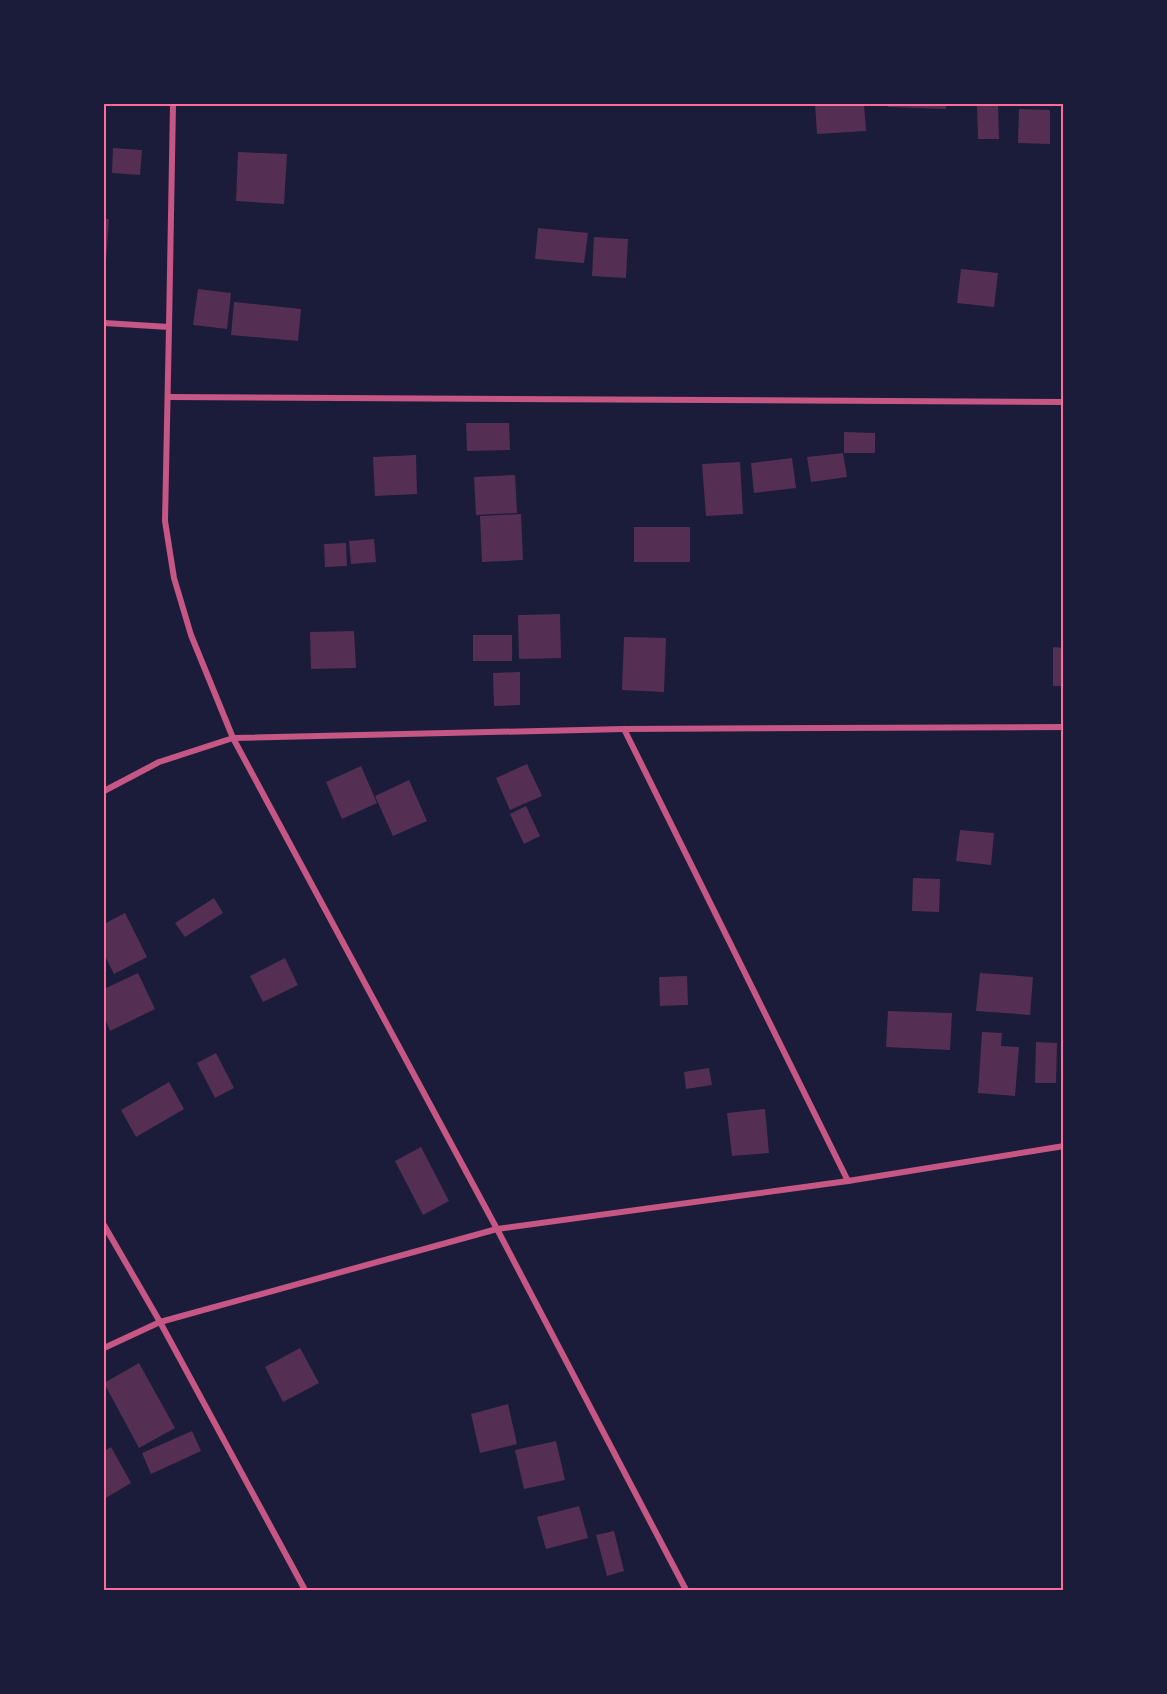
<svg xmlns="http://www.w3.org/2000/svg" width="1167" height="1694" viewBox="0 0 1167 1694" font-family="'Public Sans',sans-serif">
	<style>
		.building { fill: #542f53 }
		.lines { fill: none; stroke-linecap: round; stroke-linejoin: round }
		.minor { stroke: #c65784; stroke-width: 6 }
		.neatline { fill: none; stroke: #ff6b9d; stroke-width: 2 }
	</style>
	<rect width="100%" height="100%" fill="#1b1b3a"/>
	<g class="building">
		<path d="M815,104H864L866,131L817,134Z"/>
		<path d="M888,104H946V109L888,107Z"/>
		<path d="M977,104H998L999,139H978Z"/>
		<path d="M1019,109L1050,110V144L1018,143Z"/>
		<path d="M113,148L142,150L140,175L112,173Z"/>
		<path d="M238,152L287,154L284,204L236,201Z"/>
		<path d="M104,219H109L105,276H104Z"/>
		<path d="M538,228L588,233L584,263L535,259Z"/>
		<path d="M594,237L628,239L626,278L592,276Z"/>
		<path d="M961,269L998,273L994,307L957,303Z"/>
		<path d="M198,289L231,293L227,329L193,325Z"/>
		<path d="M234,302L301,309L298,341L231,335Z"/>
		<path d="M466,423H509L510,450L467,451Z"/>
		<path d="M844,432L875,433V453H844Z"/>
		<path d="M843,453L847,477L811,482L807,457Z"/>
		<path d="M416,455L417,494L375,496L373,457Z"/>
		<path d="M792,458L796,488L754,493L751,463Z"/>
		<path d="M740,462L743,514L706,516L702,464Z"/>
		<path d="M515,475L517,513L476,515L474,477Z"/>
		<path d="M521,514L523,560L482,562L480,516Z"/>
		<rect x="634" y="527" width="56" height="35"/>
		<path d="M374,539L376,562L351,564L349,541Z"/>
		<path d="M346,543L347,566L325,567L324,544Z"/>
		<path d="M560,614L561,658L519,659L518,615Z"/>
		<path d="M354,631L356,668L311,669L310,632Z"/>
		<rect x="473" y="635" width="39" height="26"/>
		<path d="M624,637L666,638L664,692L622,690Z"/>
		<path d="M1053,647L1064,648V686H1053Z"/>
		<path d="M520,672V705L494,706L493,673Z"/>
		<path d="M527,764L542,796L510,810L496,778Z"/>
		<path d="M361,766L377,803L342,819L326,782Z"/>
		<path d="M409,780L427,821L393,836L375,796Z"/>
		<path d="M526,806L540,836L524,844L510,814Z"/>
		<path d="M960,830L994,833L991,865L956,861Z"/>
		<path d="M913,878L940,879L939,912L912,911Z"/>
		<path d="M214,898L223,913L185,937L175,923Z"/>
		<path d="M125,913L147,957L114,974L104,954V924Z"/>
		<path d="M285,958L298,985L263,1002L250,976Z"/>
		<path d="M138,973L155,1009L110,1031L104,1016V989Z"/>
		<path d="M980,973L1033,977L1030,1015L976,1011Z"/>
		<path d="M687,976L688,1005L660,1006L659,977Z"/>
		<path d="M888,1011L952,1013L950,1050L886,1047Z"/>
		<path d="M982,1032L1002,1033L1001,1046L1019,1047L1015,1096L978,1093Z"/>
		<path d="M1036,1042L1057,1043L1056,1083H1035Z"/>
		<path d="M216,1053L234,1088L215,1098L197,1063Z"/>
		<path d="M709,1068L712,1085L686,1089L684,1072Z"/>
		<path d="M169,1082L184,1109L136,1137L121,1110Z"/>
		<path d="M765,1109L769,1153L732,1156L727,1113Z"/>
		<path d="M421,1147L449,1201L423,1215L395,1161Z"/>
		<path d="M300,1348L319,1383L283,1402L265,1367Z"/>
		<path d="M139,1363L175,1428L139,1448L104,1383Z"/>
		<path d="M508,1404L517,1444L480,1453L471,1414Z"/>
		<path d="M192,1431L201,1451L151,1474L142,1453Z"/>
		<path d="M556,1441L565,1480L524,1489L515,1450Z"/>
		<path d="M111,1447L131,1483L104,1499V1451Z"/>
		<path d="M579,1506L588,1538L546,1549L537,1517Z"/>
		<path d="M614,1531L624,1571L607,1576L596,1535Z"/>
	</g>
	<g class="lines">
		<g class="minor">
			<path d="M104,323L169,327L165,521L174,578L191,635L233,738L497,1229L686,1590"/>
			<path d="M169,327L173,104"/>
			<path d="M169,397L1064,402"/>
			<path d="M624,729L848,1181"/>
			<path d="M104,791L159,762L233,738L624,729L1064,727"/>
			<path d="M104,1225L160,1322L305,1590"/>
			<path d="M104,1348L160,1322L497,1229L848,1181L1064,1146"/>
		</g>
	</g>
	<rect width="1167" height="1694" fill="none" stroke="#1b1b3a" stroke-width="210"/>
	<rect x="105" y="105" width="957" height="1484" class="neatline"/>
</svg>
